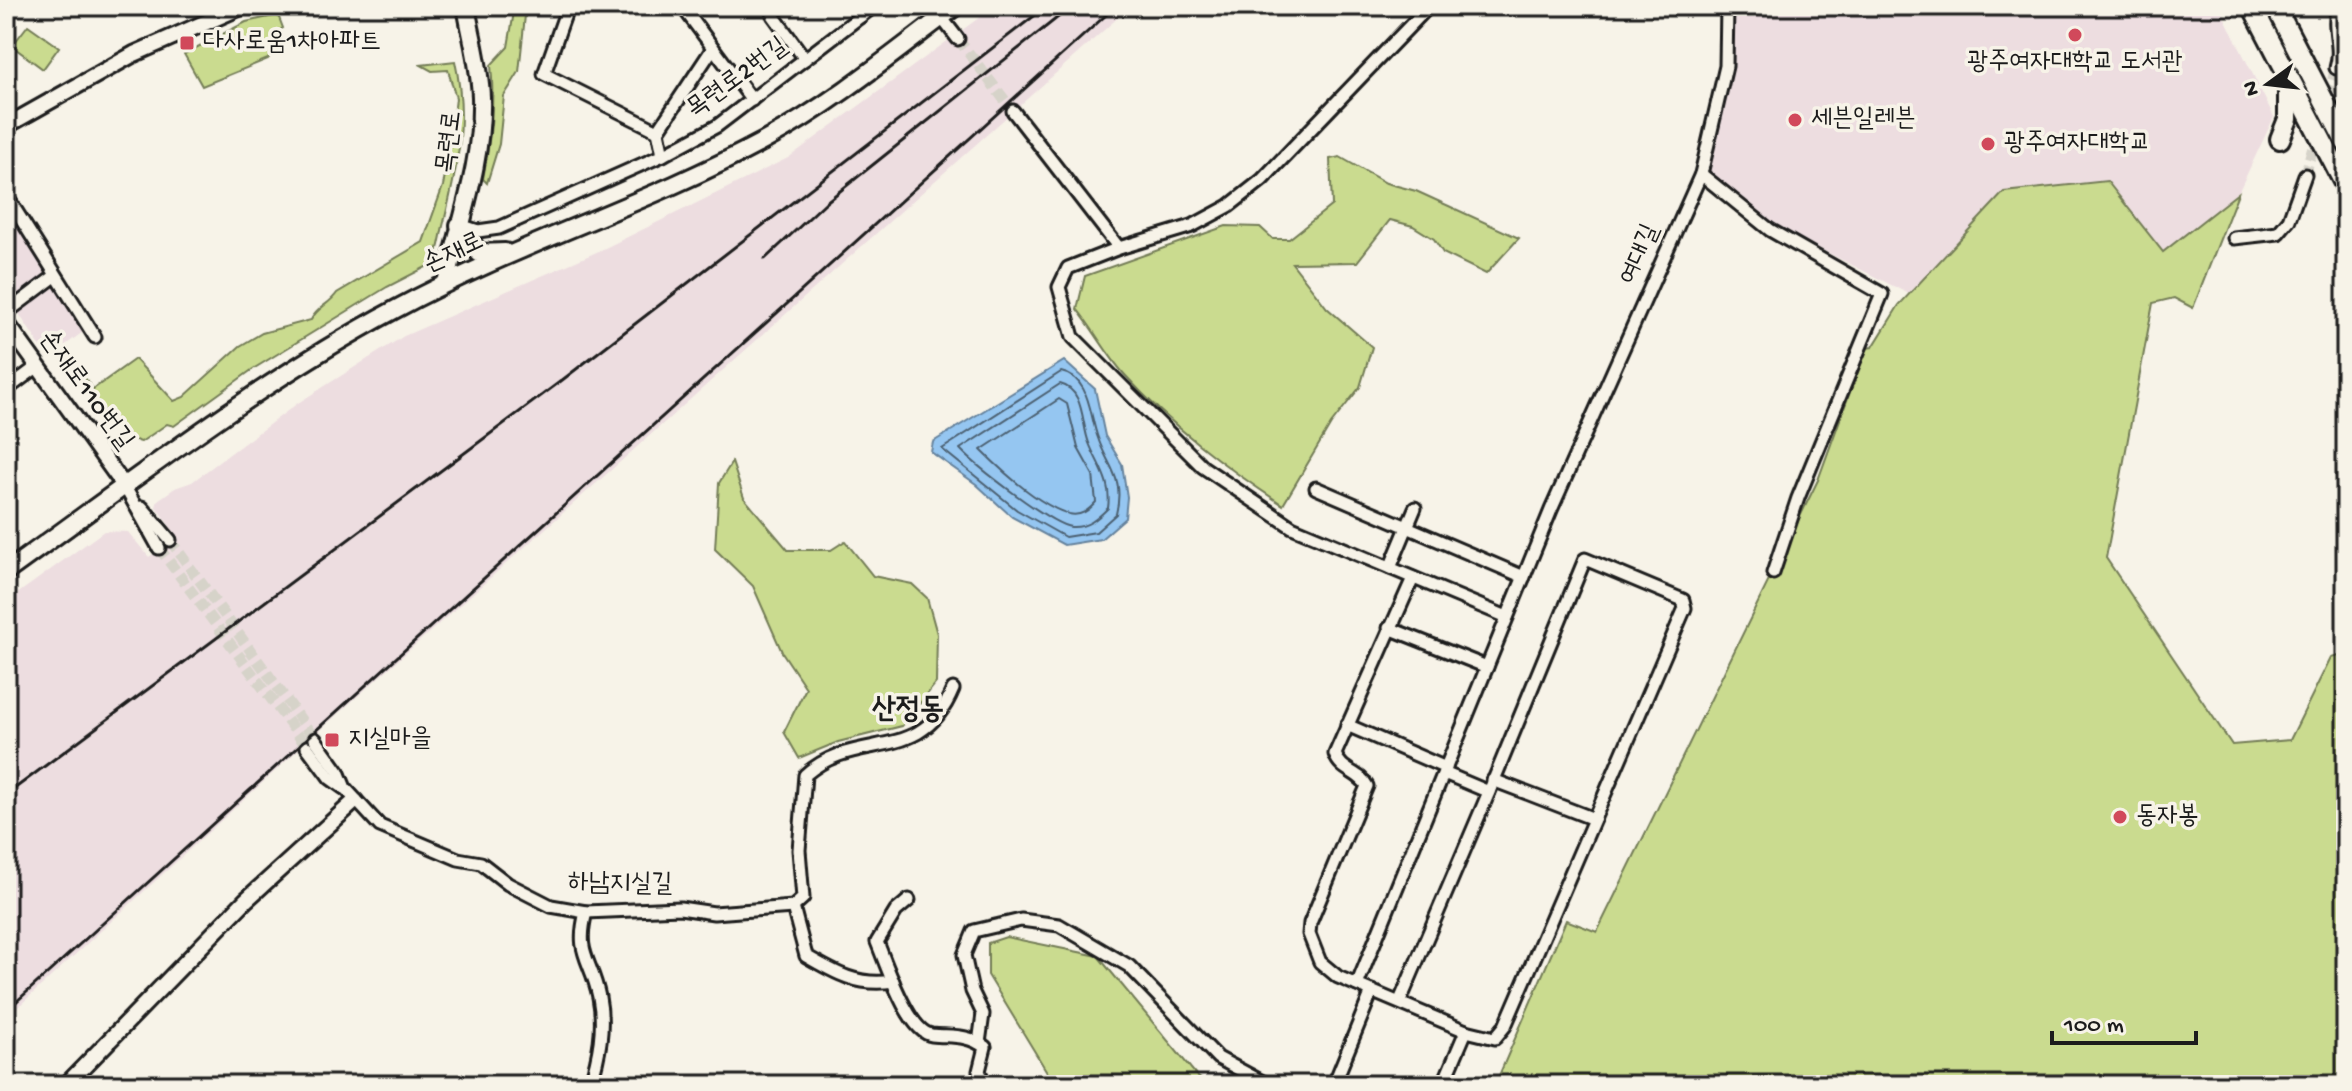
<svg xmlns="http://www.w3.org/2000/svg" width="2352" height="1091" viewBox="0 0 2352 1091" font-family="'Gochi Hand','Poor Story',sans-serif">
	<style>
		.built { fill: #eddde0 }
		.green { fill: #cadb8f; stroke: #737c56; stroke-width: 2 }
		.water { fill: #95c6f1; stroke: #65829c; stroke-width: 2 }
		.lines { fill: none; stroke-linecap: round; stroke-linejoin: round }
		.shore { stroke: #4c6071; stroke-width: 2 }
		.stream { stroke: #65829c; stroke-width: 3 }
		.minor-tunnel { stroke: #d6d3c9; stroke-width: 11; stroke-dasharray: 11 5.5; stroke-linecap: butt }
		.minor-casing { stroke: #1c1c1c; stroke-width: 17 }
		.tertiary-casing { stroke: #1c1c1c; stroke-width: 20 }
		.secondary-casing { stroke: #1c1c1c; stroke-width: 22 }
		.trunk-casing { stroke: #1c1c1c; stroke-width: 24 }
		.minor { stroke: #f7f3e8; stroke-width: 11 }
		.tertiary { stroke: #f7f3e8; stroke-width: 14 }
		.secondary { stroke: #f7f3e8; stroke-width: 16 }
		.trunk { stroke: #f7f3e8; stroke-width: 18 }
		.rail { stroke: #1c1c1c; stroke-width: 3 }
		.poi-dot { fill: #d1495b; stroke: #f7f3e8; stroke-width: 3 }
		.labels { text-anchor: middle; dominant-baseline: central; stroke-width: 7; stroke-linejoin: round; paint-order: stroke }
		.poi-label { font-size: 26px; fill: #1c1c1c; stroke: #f7f3e8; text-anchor: start }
		.street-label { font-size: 26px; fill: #1c1c1c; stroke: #f7f3e8 }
		.quarter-label { font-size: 30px; font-weight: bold; fill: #1c1c1c; stroke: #f7f3e8 }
	</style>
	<rect width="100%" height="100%" fill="#f7f3e8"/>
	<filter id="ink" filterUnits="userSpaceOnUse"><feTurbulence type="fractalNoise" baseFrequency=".0125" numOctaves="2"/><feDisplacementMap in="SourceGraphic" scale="16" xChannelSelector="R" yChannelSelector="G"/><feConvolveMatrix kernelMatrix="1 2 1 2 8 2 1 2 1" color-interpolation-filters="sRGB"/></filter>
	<g filter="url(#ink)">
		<g class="built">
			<path d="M995,6H1131L322,728L6,1018V602L104,531L128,532L149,557L177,536L156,507L158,500L175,488L192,482L298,403L404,336L599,251L788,158Z"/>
			<path d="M1732,6H2219L2274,117L2238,193L2163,252L2107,181L2004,192L1909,294L1769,223L1710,171L1732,68Z"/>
			<path d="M6,206L87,329L48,358L6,294Z"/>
		</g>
		<g class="green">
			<path d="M515,6H526L519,72L504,96L499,144L487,183L483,179C490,140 495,106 491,65L508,47Z"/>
			<path d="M278,15L283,28L274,33L278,45L268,59L202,86L184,54L246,22Z"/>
			<path d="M28,25L59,47L43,69L12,46Z"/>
			<path d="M455,61C468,120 458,164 444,222C440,236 440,251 432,264L387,287L253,369L174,426L167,424L141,442C116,437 83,381 67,360L68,355L93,389L135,359L174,401L184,397L240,346L262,333L311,320C317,307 329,305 337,293L423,242L443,186L451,141L456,98L448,70L432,71L421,65Z"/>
			<path d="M1340,157L1386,183L1416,191L1519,238L1486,274L1443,253L1434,239L1413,226L1390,220L1357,262L1292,263L1327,308L1372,347L1360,387L1331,424L1283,505C1225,467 1172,427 1125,375C1107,355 1094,330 1077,309L1085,276L1226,226L1260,227L1273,239H1289L1332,205L1330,159Z"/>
			<path d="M2107,181L2163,252L2238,193L2193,308L2174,298L2153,303L2106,558L2232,745L2290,740L2331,657L2346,653V1085H1495L1566,920L1597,932L1818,480L1866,348L1873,347L1899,305L2004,192Z"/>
			<path d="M732,462L744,498L788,550H831L845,541L873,576L912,584L927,598L937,634L936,683L902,726L838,742L799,758L784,732L806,688L782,652L753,586L715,549L719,483Z"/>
			<path d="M1006,937L1098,956L1197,1076L1208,1085H1055L988,975V943Z"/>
		</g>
		<path class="water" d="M1064,361L1095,389L1105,436L1122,464L1127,497L1125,518L1101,539L1064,545L1012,517L976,484L931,452L933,442Z"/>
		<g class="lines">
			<g class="shore">
				<path d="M1061,372C1091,378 1089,415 1098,438C1108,468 1125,477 1116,514L1096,532L1065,537L1017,510L942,449Z"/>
				<path d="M1060,384C1085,390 1081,423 1089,443C1098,466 1112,481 1108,508C1097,519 1087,528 1071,527C1051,525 975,465 960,449Z"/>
				<path d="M1059,399L1067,404L1078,448L1093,475L1096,502C1089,510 1081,517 1069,514C1038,505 1003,472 981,450Z"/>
			</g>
			<path class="stream" d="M9,1085L14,1060"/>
			<g class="minor-tunnel">
				<path d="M958,39L1013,111"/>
				<path d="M2305,175L2336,68"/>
				<path d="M170,540L315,739"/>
				<path d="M159,548L307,747"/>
			</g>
			<defs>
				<g id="minor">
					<path d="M568,6L544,74L658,131"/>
					<path d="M682,6L752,100"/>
					<path d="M853,6L861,16"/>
					<path d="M1429,6L1262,180L1229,206L1192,226L1119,248L1068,268L1059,287L1073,337L1203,467L1292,527L1507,617"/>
					<path d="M773,15L805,59"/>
					<path d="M941,17L958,39"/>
					<path d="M2336,68C2343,47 2331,28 2338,6"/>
					<path d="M1013,111L1119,248"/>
					<path d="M658,131L713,48"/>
					<path d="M658,131L663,155"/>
					<path d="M1701,174L1770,230L1882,294L1798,498L1773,573"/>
					<path d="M6,195L95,337"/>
					<path d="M460,225L478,231L499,228L663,155L717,126L874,6"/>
					<path d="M2234,238L2278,233L2289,220L2305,175"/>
					<path d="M6,313L55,276"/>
					<path d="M6,390L38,366"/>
					<path d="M125,487L159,548"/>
					<path d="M1316,488L1524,577"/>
					<path d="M142,507L170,540"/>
					<path d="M1390,568L1415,508"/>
					<path d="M1413,578L1335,754C1341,772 1359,771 1367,786L1310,923L1309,934L1320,962L1338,977L1466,1031L1495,1038L1505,1026L1685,608L1683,600L1585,559L1489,792L1444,773"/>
					<path d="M1389,628L1487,667"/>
					<path d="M1347,725L1446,768"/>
					<path d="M315,739L338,771L345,788L380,826L458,859L481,863L508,884L551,906L586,912L680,908L714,913L793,907L803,898L799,850L805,775C857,728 921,767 953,689"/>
					<path d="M307,747L330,778L344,788"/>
					<path d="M1493,780L1594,819"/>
					<path d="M909,900L896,911L877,942C886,963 908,1032 932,1035C952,1037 967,1034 985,1047L979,1071L985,1085"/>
					<path d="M793,907L806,956C835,973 859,987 893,981"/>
					<path d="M586,912C575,955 591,958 599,997C605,1027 599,1056 590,1085"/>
					<path d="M1357,985L1551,510L1701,174L1726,66L1727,6"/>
					<path d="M1400,1001L1489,792"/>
					<path d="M979,1043L983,1014L972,991L964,955L974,931L1021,920L1059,925L1129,966L1218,1058L1268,1085"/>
					<path d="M1337,1077L1372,991"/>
					<path d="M1443,1085L1466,1031"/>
				</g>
				<g id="tertiary">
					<path d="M6,126L134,54L243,6"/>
					<path d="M6,322L125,487"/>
					<path d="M66,1085L246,900L355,801"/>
				</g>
				<g id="secondary">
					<path d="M459,225L479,253L505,252"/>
					<path d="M446,283C460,222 483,160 481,97C480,67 471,36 466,6"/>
					<path d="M6,572C133,481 257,383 396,309C514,245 645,205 764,141C832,104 894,53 956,6"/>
				</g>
				<g id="trunk">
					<path d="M2252,6L2346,187"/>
					<path d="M2275,6L2346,143"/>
					<path d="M2280,139L2288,119V84"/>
				</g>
			</defs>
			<use href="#minor" class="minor-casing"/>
			<use href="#tertiary" class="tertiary-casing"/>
			<use href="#secondary" class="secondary-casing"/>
			<use href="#trunk" class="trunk-casing"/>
			<use href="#minor" class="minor"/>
			<use href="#tertiary" class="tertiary"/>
			<use href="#secondary" class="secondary"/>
			<use href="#trunk" class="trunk"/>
			<g class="rail">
				<path d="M765,259L825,203L1072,6"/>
				<path d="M6,795L561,381L1047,6"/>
				<path d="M6,1011L1116,6"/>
			</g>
		</g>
	</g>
	<g class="poi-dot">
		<circle cx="2075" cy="35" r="8"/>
		<rect x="179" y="35" width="16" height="16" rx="4"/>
		<circle cx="1795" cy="120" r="8"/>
		<circle cx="1988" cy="144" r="8"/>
		<rect x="324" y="732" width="16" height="16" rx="4"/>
		<circle cx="2120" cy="817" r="8"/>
	</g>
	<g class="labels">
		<g class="poi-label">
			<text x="203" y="43">다사로움1차아파트</text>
			<text x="2075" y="63" text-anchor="middle">광주여자대학교 도서관</text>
			<text x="1811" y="120">세븐일레븐</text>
			<text x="2004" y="144">광주여자대학교</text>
			<text x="348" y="740">지실마을</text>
			<text x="2136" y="817">동자봉</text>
		</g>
		<g class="street-label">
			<text transform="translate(738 79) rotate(-36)">목련로2번길</text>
			<text transform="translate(451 142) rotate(-83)">목련로</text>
			<text transform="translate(454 254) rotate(-25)">손재로</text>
			<text transform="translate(1641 255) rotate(-66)">여대길</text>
			<text transform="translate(85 391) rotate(54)">손재로110번길</text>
			<text transform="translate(620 885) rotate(1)">하남지실길</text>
		</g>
		<g class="quarter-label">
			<text x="908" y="711">산정동</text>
		</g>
	</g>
	<rect width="2352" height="1091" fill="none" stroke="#f7f3e8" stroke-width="32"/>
	<rect x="16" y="16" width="2320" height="1059" fill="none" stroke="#1c1c1c" stroke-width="3" filter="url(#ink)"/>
	<g transform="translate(2268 84) rotate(255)" stroke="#f7f3e8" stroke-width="6" paint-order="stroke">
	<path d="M0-6L14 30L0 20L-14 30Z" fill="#1c1c1c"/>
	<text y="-12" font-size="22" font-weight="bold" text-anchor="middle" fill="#1c1c1c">N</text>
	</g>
	<path d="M2052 1031v12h144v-12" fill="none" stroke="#1c1c1c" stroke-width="4"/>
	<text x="2064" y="1031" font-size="24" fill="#1c1c1c" stroke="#f7f3e8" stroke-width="6" paint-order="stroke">100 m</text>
</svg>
